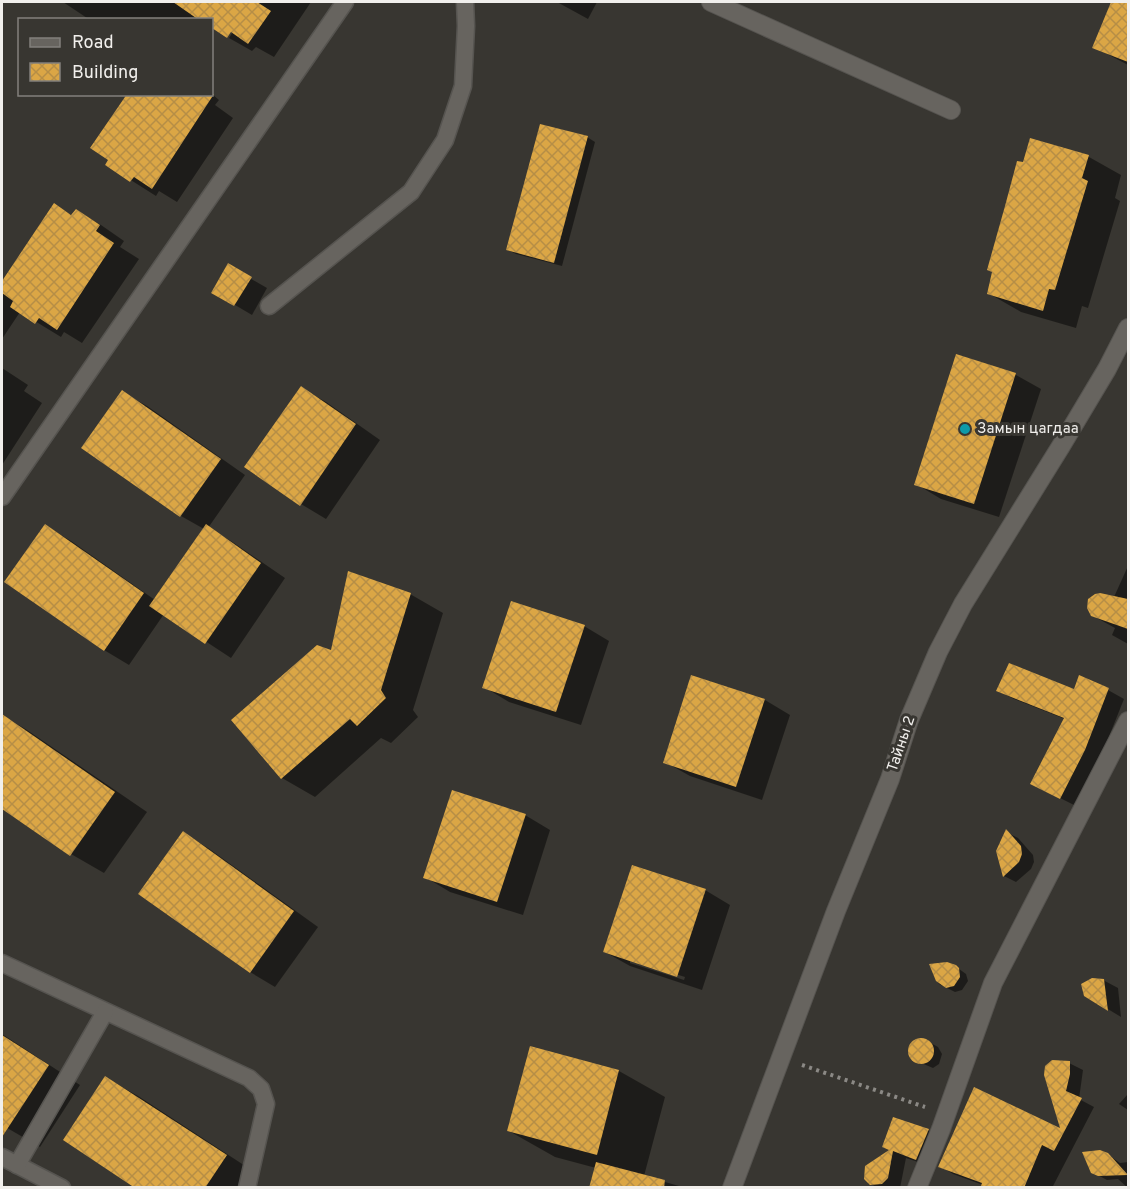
<svg xmlns="http://www.w3.org/2000/svg" width="1130" height="1189" viewBox="0 0 1130 1189" font-family="Overpass,sans-serif">
	<style>
		.shadow { fill: #0007; fill-rule: evenodd }
		.building { fill: url(#building-cross-hatch) }
		.lines { fill: none; stroke-linecap: round; stroke-linejoin: round }
		.service-casing { stroke: #565450; stroke-width: 19 }
		.minor-casing { stroke: #565450; stroke-width: 20 }
		.path { stroke: #8b8985; stroke-width: 4; stroke-dasharray: 3 4.5; stroke-linecap: butt }
		.service { stroke: #67645f; stroke-width: 16 }
		.minor { stroke: #67645f; stroke-width: 18 }
		.culture-dot { fill: #0f9aa8; stroke: #383631; stroke-width: 2 }
		.labels { text-anchor: middle; dominant-baseline: central; stroke-width: 6; stroke-linejoin: round; paint-order: stroke }
		.poi-label { font-size: 15px; fill: #f1efec; stroke: #383631; text-anchor: start }
		.street-label { font-size: 15px; fill: #f1efec; stroke: #383631 }
	</style>
	<defs>
		<pattern id="building-cross-hatch" width="8" height="8" patternUnits="userSpaceOnUse" patternTransform="scale(1.5)"><rect width="8" height="8" fill="#dba645"/><path d="M0 0l8 8M0 8l8-8" fill="none" stroke="#b68e46"/></pattern>
	</defs>
	<rect width="100%" height="100%" fill="#383631"/>
	<g class="shadow">
		<path d="M63,2H182L188,5L191,2H311L274,57L256,47L252,51L229,38L236,27L226,36L212,26V20H90Z"/>
		<path d="M557,2H597L588,19Z"/>
		<path d="M1112,2H1128V65L1094,47Z"/>
		<path d="M212,94L219,100L215,105L233,118L177,202L159,191L156,196L107,165Z"/>
		<path d="M587,137L595,142L562,266L516,254L508,250Z"/>
		<path d="M1089,157L1121,175L1115,198L1120,201L1088,308L1082,306L1076,328L1021,312L988,293L1024,164Z"/>
		<path d="M54,205L73,216L76,211L101,225L124,241L120,247L139,259L82,343L64,332L61,337L20,312L2,339V284Z"/>
		<path d="M229,266L267,288L252,315L213,292Z"/>
		<path d="M957,356L1016,375L1041,389L999,517L941,499L916,484Z"/>
		<path d="M2,368L28,385L24,391L42,403L2,465Z"/>
		<path d="M301,388L326,402L380,440L326,519L301,504Z"/>
		<path d="M122,392L147,406L245,475L208,528L231,541L285,578L231,658L164,614L129,665L104,650L46,526L71,541L155,600L204,529L181,516L83,448Z"/>
		<path d="M1128,566V644L1112,635L1115,628L1095,617L1114,597Z"/>
		<path d="M410,594L443,613L413,710L418,717L391,743L381,738L315,797L282,778L233,720L332,652Z"/>
		<path d="M584,626L609,641L581,725L509,702L484,687Z"/>
		<path d="M692,677L765,700L790,715L762,800L690,776L665,762Z"/>
		<path d="M1108,690L1124,699L1100,759L1076,806L1048,792L1065,719L1014,699L998,691Z"/>
		<path d="M2,715L27,730L147,812L104,873L71,854L2,807Z"/>
		<path d="M525,815L550,830L523,915L450,892L425,877Z"/>
		<path d="M1006,832L1018,838L1033,855L1034,862L1031,869L1016,882L1004,876Z"/>
		<path d="M183,833L208,848L318,927L275,987L250,972Z"/>
		<path d="M705,890L730,905L702,990L630,966L605,952ZM630,960L685,977L684,980L630,963Z"/>
		<path d="M932,966H955L966,974L968,981L962,990L955,992L939,984Z"/>
		<path d="M1103,980L1118,988L1121,1017L1088,997Z"/>
		<path d="M2,1034L80,1085L40,1147L2,1125Z"/>
		<path d="M917,1040L929,1042L938,1047L942,1054L939,1064L933,1068L914,1060L910,1053L911,1045Z"/>
		<path d="M531,1047L619,1071L665,1097L644,1176L686,1188H591L596,1168L555,1157L509,1131Z"/>
		<path d="M1069,1063L1083,1070L1079,1099L1094,1107L1052,1188H982L983,1185L953,1174L940,1166L1062,1131L1046,1070Z"/>
		<path d="M106,1078L138,1096L259,1175L250,1188H138Z"/>
		<path d="M1128,1094V1110L1119,1104Z"/>
		<path d="M928,1130L942,1138L930,1166L906,1158L900,1188H878L871,1184L865,1170L869,1164Z"/>
		<path d="M1107,1154L1120,1163L1128,1162V1188L1118,1179L1107,1180L1092,1172Z"/>
	</g>
	<g class="building">
		<path d="M173,2H257L271,11L248,44L231,32L227,38L212,28V20H199Z"/>
		<path d="M1111,2H1128V62L1092,48Z"/>
		<path d="M127,94H214L152,189L134,177L130,182L105,165L108,160L90,148Z"/>
		<path d="M540,124L588,136L554,263L506,250Z"/>
		<path d="M1030,138L1089,155L1082,178L1088,181L1055,290L1049,289L1043,311L987,294L992,272L987,270L1005,206L1017,161L1023,162Z"/>
		<path d="M54,203L71,215L76,209L100,225L96,231L114,243L57,330L39,318L35,324L10,307L13,301L2,293V281Z"/>
		<path d="M228,263L252,277L234,306L211,293Z"/>
		<path d="M956,354L1016,373L974,504L914,485Z"/>
		<path d="M301,386L356,424L300,506L244,467Z"/>
		<path d="M122,390L221,459L180,517L81,448Z"/>
		<path d="M45,524L144,593L104,651L4,582Z"/>
		<path d="M206,524L261,563L205,644L149,606Z"/>
		<path d="M348,571L411,593L381,690L386,698L357,726L350,719L281,779L231,720L317,645L331,650Z"/>
		<path d="M1100,593L1128,599V629L1091,616L1087,608L1088,599L1095,594Z"/>
		<path d="M511,601L585,625L556,712L482,688Z"/>
		<path d="M1009,663L1074,689L1079,675L1109,688L1085,750L1060,799L1030,784L1064,718L996,691Z"/>
		<path d="M691,675L765,699L736,787L663,763Z"/>
		<path d="M2,714L115,792L70,856L2,809Z"/>
		<path d="M452,790L526,814L497,902L423,878Z"/>
		<path d="M1006,829L1021,846L1022,854L1019,862L1003,877L996,851Z"/>
		<path d="M183,831L294,911L250,973L138,894Z"/>
		<path d="M632,865L706,889L677,977L603,952Z"/>
		<path d="M947,962L956,965L959,968L960,977L954,986L946,988L936,981L929,964Z"/>
		<path d="M1092,978L1104,979L1108,1011L1084,996L1081,984Z"/>
		<path d="M2,1035L49,1065L2,1137Z"/>
		<circle cx="921" cy="1051" r="13"/>
		<path d="M530,1046L619,1070L597,1155L507,1131Z"/>
		<path d="M1052,1060L1070,1061V1074L1066,1091L1082,1098L1054,1151L1042,1145L1024,1188H980L982,1183L938,1167L974,1087L1060,1128L1044,1075L1045,1066Z"/>
		<path d="M105,1076L227,1155L205,1188H135L63,1140Z"/>
		<path d="M893,1117L929,1129L916,1160L893,1151L888,1178L882,1184L870,1185L864,1179L865,1166L889,1150L882,1147Z"/>
		<path d="M1100,1150L1108,1153L1128,1175L1098,1176L1091,1173L1082,1152Z"/>
		<path d="M596,1162L665,1180L664,1188H589Z"/>
	</g>
	<g class="lines">
		<defs>
			<g id="service">
				<path d="M269,306L411,192L445,140L463,86L466,26L465,2"/>
				<path d="M2,497L345,2"/>
				<path d="M2,963L249,1078L261,1089L266,1104L247,1188"/>
				<path d="M2,1157L62,1188"/>
				<path d="M17,1165L105,1012"/>
			</g>
			<g id="minor">
				<path d="M711,2L951,110"/>
				<path d="M732,1188L836,911L890,779L909,720L938,652L963,604L1061,446L1107,369L1128,328"/>
				<path d="M917,1188L941,1129L993,983L1128,721"/>
			</g>
		</defs>
		<use href="#service" class="service-casing"/>
		<use href="#minor" class="minor-casing"/>
		<path class="path" d="M802,1065L925,1107"/>
		<use href="#service" class="service"/>
		<use href="#minor" class="minor"/>
	</g>
	<circle class="culture-dot" cx="965" cy="429" r="6"/>
	<g class="labels">
		<g class="poi-label">
			<text x="977" y="429">Замын цагдаа</text>
		</g>
		<g class="street-label">
			<text transform="translate(902 744) rotate(-71)">Тайны 2</text>
		</g>
	</g>
	<rect width="1130" height="1189" fill="none" stroke="#f1efec" stroke-width="6"/>
	<rect x="18" y="18" width="195" height="78" fill="#383631" stroke="#82807c" stroke-width="1.5"/>
	<rect x="30" y="38" width="30" height="9" fill="#67645f" stroke="#82807c" stroke-width="1.5"/>
	<text x="72" y="48" font-size="18" fill="#f1efec">Road</text>
	<rect x="30" y="63" width="30" height="18" fill="url(#building-cross-hatch)" stroke="#82807c" stroke-width="1.5"/>
	<text x="72" y="78" font-size="18" fill="#f1efec">Building</text>
</svg>
